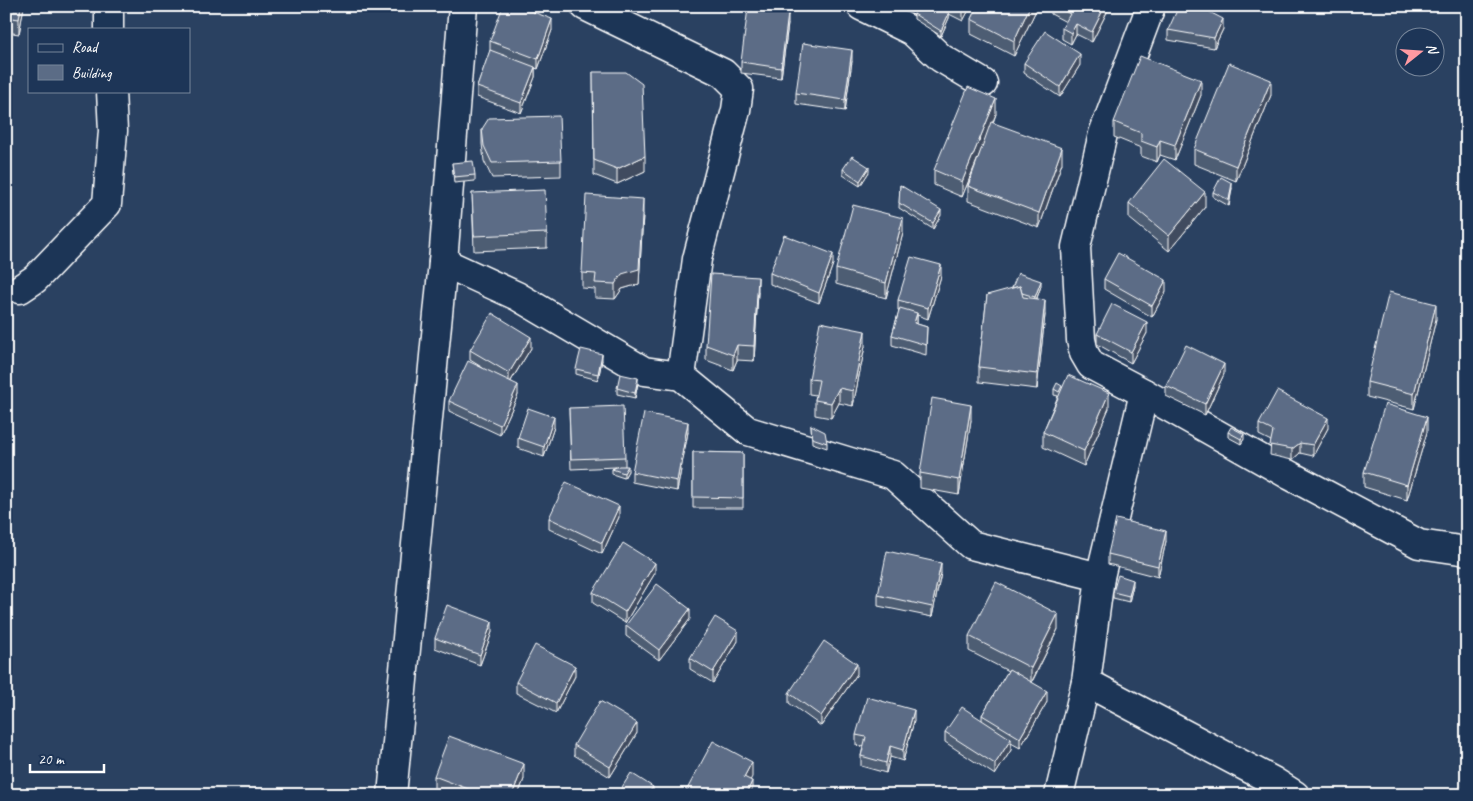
<svg xmlns="http://www.w3.org/2000/svg" width="1473" height="801" viewBox="0 0 1473 801" font-family="Caveat,sans-serif">
	<style>
		.lines { fill: none; stroke-linecap: round; stroke-linejoin: round }
		.minor-casing { stroke: #fff; stroke-width: 31 }
		.minor { stroke: #1d3557; stroke-width: 28 }
		.wall { fill: #4e5d73; stroke: #fff }
		.shaded-wall { fill: #404c5e; stroke: #fff }
		.building { fill: #5b6c86; stroke: #fff }
	</style>
	<rect width="100%" height="100%" fill="#2a4161"/>
	<filter id="ink" filterUnits="userSpaceOnUse"><feTurbulence type="fractalNoise" baseFrequency=".02" numOctaves="2"/><feDisplacementMap in="SourceGraphic" scale="10" xChannelSelector="R" yChannelSelector="G"/><feConvolveMatrix kernelMatrix="1 2 1 2 8 2 1 2 1" color-interpolation-filters="sRGB"/></filter>
	<g filter="url(#ink)">
		<g class="lines">
			<defs>
				<g id="minor">
					<path d="M109,6V29"/>
					<path d="M585,6L723,73L739,89L736,110L697,259L681,376"/>
					<path d="M861,6L912,31L941,58L983,83"/>
					<path d="M1151,6L1103,134L1076,247L1081,340L1084,353L1091,365L1144,393L1100,577L1086,682L1273,781L1295,795"/>
					<path d="M443,262L517,296L644,371L681,376L748,431L893,475L971,545L1100,577"/>
					<path d="M20,289L35,279L107,204L113,131L111,91"/>
					<path d="M1144,393L1291,476L1419,544L1467,551"/>
					<path d="M392,795L443,262L463,6"/>
					<path d="M1059,795L1086,682"/>
				</g>
			</defs>
			<use href="#minor" class="minor-casing"/>
			<use href="#minor" class="minor"/>
		</g>
		<g class="wall">
			<path d="M6,6H24L19,34L6,32Z"/>
			<path d="M934,6H971L963,21L949,14V18L941,36L914,19V14L940,9Z"/>
			<path d="M977,6H1038L1014,56L971,34V19Z"/>
			<path d="M1051,6H1109V8L1092,42L1076,34L1071,44L1062,39V28L1066,22L1051,14Z"/>
			<path d="M1207,6H1224L1222,12Z"/>
			<path d="M1290,6H1304L1302,11Z"/>
			<path d="M788,24L781,78L741,73V62Z"/>
			<path d="M1223,29L1214,48L1168,40V30Z"/>
			<path d="M552,30L538,69L535,68V77L521,113L477,97V87L490,51V41Z"/>
			<path d="M852,61L845,111L796,104V93Z"/>
			<path d="M1024,63L1080,65L1060,97L1024,73Z"/>
			<path d="M593,72L645,171L617,184L594,175Z"/>
			<path d="M1201,95L1175,160L1160,155L1157,162L1141,156V148L1114,137V122Z"/>
			<path d="M1271,95L1236,181L1194,164V149Z"/>
			<path d="M996,114L993,123L1062,163L1039,228L968,201V186L973,170L962,197L934,185V170Z"/>
			<path d="M482,129L561,161V176L492,178L484,161L482,144Z"/>
			<path d="M452,163L475,175V181L454,183Z"/>
			<path d="M843,169L869,172L860,186L843,175Z"/>
			<path d="M900,185L941,215L933,229L899,208Z"/>
			<path d="M1232,188L1229,206L1213,197V192Z"/>
			<path d="M472,193L547,233V248L474,251Z"/>
			<path d="M1129,203L1205,207L1169,251L1129,218Z"/>
			<path d="M643,214L639,284L622,289L615,299L595,298V289L582,288V273Z"/>
			<path d="M903,233L886,298L836,284V269Z"/>
			<path d="M833,264L819,303L770,284V273Z"/>
			<path d="M941,276L928,319L917,315V324L927,327L926,355L892,345V335L899,310H898V300Z"/>
			<path d="M1104,279L1166,291L1152,317L1104,289Z"/>
			<path d="M1041,286L1037,298L1045,315L1037,389L979,382V367L987,295Z"/>
			<path d="M758,292L754,361L737,360L733,370L706,360V345Z"/>
			<path d="M1436,319L1414,409L1367,397V382Z"/>
			<path d="M1147,333L1131,363L1097,344V334Z"/>
			<path d="M865,346L853,406L839,403L831,418L815,415V400L816,395L809,394V379Z"/>
			<path d="M531,348L511,381L518,395L500,435L449,411V401L483,368L470,360V350Z"/>
			<path d="M602,360L598,380L576,374V369Z"/>
			<path d="M1224,374L1205,415L1166,396V386Z"/>
			<path d="M638,383L635,398L617,394V388Z"/>
			<path d="M1062,387L1109,408L1084,466L1043,447V432L1058,396L1054,395V389Z"/>
			<path d="M569,408L625,457V466L628,471L624,478L612,474V469L616,467L571,469Z"/>
			<path d="M971,420L959,495L920,488V473Z"/>
			<path d="M1259,424L1328,428L1313,456L1300,453L1292,460L1270,455L1271,441L1259,435Z"/>
			<path d="M811,425L827,443V448L812,443Z"/>
			<path d="M554,427L544,457L518,448V438Z"/>
			<path d="M688,432L677,491L632,482V472Z"/>
			<path d="M1228,432L1244,439L1241,444L1228,437Z"/>
			<path d="M1427,432L1407,500L1364,487V472Z"/>
			<path d="M693,452L743,453V508H693Z"/>
			<path d="M619,517L602,554L549,529V518Z"/>
			<path d="M1166,541L1158,577L1108,564V554Z"/>
			<path d="M655,573L625,623L593,603V592Z"/>
			<path d="M941,573L932,617L878,606V595Z"/>
			<path d="M1133,585L1129,602L1113,598V592Z"/>
			<path d="M690,619L659,660L626,636V625Z"/>
			<path d="M1058,629L1032,682L1047,702L1020,748L1011,743V750L995,775L945,742V732L982,720V715L1008,671L969,651V636Z"/>
			<path d="M492,632L480,665L435,648V638Z"/>
			<path d="M738,641L713,683L690,669V658Z"/>
			<path d="M857,674L821,726L789,703V693Z"/>
			<path d="M575,676L556,713L516,693V682Z"/>
			<path d="M914,721L903,761L890,757L886,773L861,766V756L863,747L856,745V735Z"/>
			<path d="M637,733L610,777L574,755V745Z"/>
			<path d="M434,776L524,779L518,795H445L434,791Z"/>
		</g>
		<g class="shaded-wall">
			<path d="M21,6H24L19,34V19Z"/>
			<path d="M965,6H971L963,21V11Z"/>
			<path d="M1030,6H1038L1014,56V41Z"/>
			<path d="M1105,6H1109V8L1092,42V32Z"/>
			<path d="M1222,6H1224L1222,12Z"/>
			<path d="M949,13V18L941,36V31Z"/>
			<path d="M788,14V24L781,78V68Z"/>
			<path d="M552,19V30L538,69V59Z"/>
			<path d="M1223,19V29L1214,48V38Z"/>
			<path d="M1076,24V34L1071,44V33Z"/>
			<path d="M852,50V61L845,111V100Z"/>
			<path d="M1080,54V65L1060,97V87Z"/>
			<path d="M535,67V77L521,113V103Z"/>
			<path d="M1201,80V95L1175,160V145Z"/>
			<path d="M1271,80V95L1236,181V166Z"/>
			<path d="M996,99V114L962,197V182Z"/>
			<path d="M1160,140V155L1157,162V147Z"/>
			<path d="M1062,148V163L1039,228V213Z"/>
			<path d="M9,154V164L7,207V196Z"/>
			<path d="M645,156V171L617,184V169Z"/>
			<path d="M869,167V172L860,186V181Z"/>
			<path d="M1232,183V188L1229,206V200Z"/>
			<path d="M1205,192V207L1169,251V236Z"/>
			<path d="M643,199V214L639,284L622,289L615,299V284Z"/>
			<path d="M941,210V215L933,229V223Z"/>
			<path d="M903,218V233L886,298V283Z"/>
			<path d="M833,254V264L819,303V293Z"/>
			<path d="M941,265V276L928,319V308Z"/>
			<path d="M758,277V292L754,361V346Z"/>
			<path d="M1166,280V291L1152,317V306Z"/>
			<path d="M1041,281V286L1035,303V297Z"/>
			<path d="M1045,300V315L1037,389V374Z"/>
			<path d="M1436,304V319L1414,409V394Z"/>
			<path d="M917,313V323L914,333V323Z"/>
			<path d="M1147,322V333L1131,363V352Z"/>
			<path d="M865,331V346L853,406V391Z"/>
			<path d="M531,337V348L509,384V373Z"/>
			<path d="M737,345V360L733,370V355Z"/>
			<path d="M602,354V360L598,380V374Z"/>
			<path d="M1224,364V374L1205,415V404Z"/>
			<path d="M638,378V383L635,398V393Z"/>
			<path d="M518,385V395L500,435V425Z"/>
			<path d="M839,388V403L831,418V403Z"/>
			<path d="M1109,393V408L1084,466V451Z"/>
			<path d="M971,405V420L959,495V480Z"/>
			<path d="M554,417V427L544,457V447Z"/>
			<path d="M1427,417V432L1407,500V485Z"/>
			<path d="M1328,418V428L1313,456V445Z"/>
			<path d="M688,422V432L677,491V481Z"/>
			<path d="M1244,434V439L1241,444V439Z"/>
			<path d="M1300,443V453L1292,460V449Z"/>
			<path d="M628,466V471L624,478V473Z"/>
			<path d="M619,506V517L602,554V543Z"/>
			<path d="M1166,531V541L1158,577V566Z"/>
			<path d="M655,563V573L625,623V612Z"/>
			<path d="M941,563V573L932,617V607Z"/>
			<path d="M1133,580V585L1129,602V596Z"/>
			<path d="M690,609V619L659,660V650Z"/>
			<path d="M1058,614V629L1031,683V668Z"/>
			<path d="M492,622V632L480,665V655Z"/>
			<path d="M738,631V641L713,683V672Z"/>
			<path d="M857,664V674L821,726V716Z"/>
			<path d="M575,666V676L556,713V703Z"/>
			<path d="M1047,691V702L1020,748V738Z"/>
			<path d="M914,710V721L903,761V750Z"/>
			<path d="M637,723V733L610,777V767Z"/>
			<path d="M1011,739V750L995,775V764Z"/>
			<path d="M890,746V757L886,773V763Z"/>
			<path d="M752,762V777L744,792V777Z"/>
			<path d="M524,764V779L518,795H512Z"/>
			<path d="M752,781V795H746Z"/>
			<path d="M653,787V795H647Z"/>
		</g>
		<g class="building">
			<path d="M6,6H21L19,19L6,17Z"/>
			<path d="M503,6H517L552,19L538,59L490,41Z"/>
			<path d="M916,6H932L949,13L941,31L914,14Z"/>
			<path d="M954,6H965L963,11Z"/>
			<path d="M977,6H1030L1014,41L971,19Z"/>
			<path d="M1056,6H1105L1092,32L1076,24L1071,33L1062,28L1070,14Z"/>
			<path d="M1179,6H1198L1223,19L1214,38L1168,30Z"/>
			<path d="M748,8L788,14L781,68L741,62Z"/>
			<path d="M1045,31L1080,54L1060,87L1024,63Z"/>
			<path d="M803,43L852,50L845,100L796,93Z"/>
			<path d="M490,50L535,67L521,103L477,87Z"/>
			<path d="M1140,56L1201,80L1175,145L1160,140L1157,147L1141,141V133L1114,122Z"/>
			<path d="M1229,63L1271,80L1236,166L1194,149Z"/>
			<path d="M593,72H626L642,84L645,156L617,169L594,160Z"/>
			<path d="M968,87L996,99L962,182L934,170Z"/>
			<path d="M559,116L561,161L492,163L484,146L482,129L489,118Z"/>
			<path d="M991,122L1062,148L1039,213L968,186Z"/>
			<path d="M6,154H9L7,196H6Z"/>
			<path d="M852,156L869,167L860,181L843,169Z"/>
			<path d="M1164,159L1205,192L1169,236L1129,203Z"/>
			<path d="M473,161L475,175L454,177L452,163Z"/>
			<path d="M1221,177L1232,183L1229,200L1213,192Z"/>
			<path d="M900,185L941,210L933,223L899,203Z"/>
			<path d="M545,190L547,233L474,236L472,193Z"/>
			<path d="M586,195L643,199L639,269L622,274L615,284L595,283L596,274L582,273Z"/>
			<path d="M853,205L903,218L886,283L836,269Z"/>
			<path d="M784,235L833,254L819,293L770,273Z"/>
			<path d="M1118,253L1166,280L1152,306L1104,279Z"/>
			<path d="M911,257L941,265L928,308L898,300Z"/>
			<path d="M1018,273L1041,281L1035,297L1022,293L1020,286L1012,288Z"/>
			<path d="M711,274L758,277L754,346L737,345L733,355L706,345Z"/>
			<path d="M1020,286L1023,297L1045,300L1037,374L979,367L987,295Z"/>
			<path d="M1389,292L1436,304L1414,394L1367,382Z"/>
			<path d="M1112,304L1147,322L1131,352L1097,334Z"/>
			<path d="M900,308L917,313L914,323L927,327L926,345L892,335Z"/>
			<path d="M492,313L531,337L509,373L470,350Z"/>
			<path d="M820,322L865,331L853,391L839,388L831,403L815,400L819,380L809,379Z"/>
			<path d="M1186,345L1224,364L1205,404L1166,386Z"/>
			<path d="M581,349L602,354L598,374L576,369Z"/>
			<path d="M468,361L518,385L500,425L449,401Z"/>
			<path d="M620,374L638,378L635,393L617,388Z"/>
			<path d="M1068,375L1109,393L1084,451L1043,432Z"/>
			<path d="M1057,383L1062,386L1059,392L1054,389Z"/>
			<path d="M1277,391L1328,418L1313,445L1300,443L1292,449L1270,445L1273,431L1259,424Z"/>
			<path d="M932,398L971,405L959,480L920,473Z"/>
			<path d="M1385,404L1427,417L1407,485L1364,472Z"/>
			<path d="M623,406L625,457L571,459L569,408Z"/>
			<path d="M528,408L554,417L544,447L518,438Z"/>
			<path d="M644,413L688,422L677,481L632,472Z"/>
			<path d="M811,425L825,432L827,443L812,438Z"/>
			<path d="M1231,427L1244,434L1241,439L1228,432Z"/>
			<path d="M693,452L743,453V498L693,497Z"/>
			<path d="M619,466H628L624,473L612,469Z"/>
			<path d="M566,482L619,506L602,543L549,518Z"/>
			<path d="M1116,519L1166,531L1158,566L1108,554Z"/>
			<path d="M623,543L655,563L625,612L593,592Z"/>
			<path d="M887,551L941,563L932,607L878,595Z"/>
			<path d="M1118,575L1133,580L1129,596L1113,592Z"/>
			<path d="M996,582L1058,614L1031,668L969,636Z"/>
			<path d="M657,584L690,609L659,650L626,625Z"/>
			<path d="M447,605L492,622L480,655L435,638Z"/>
			<path d="M715,617L738,631L713,672L690,658Z"/>
			<path d="M824,641L857,664L821,716L789,693Z"/>
			<path d="M535,645L575,666L556,703L516,682Z"/>
			<path d="M1009,669L1047,691L1020,738L982,715Z"/>
			<path d="M867,697L914,710L903,750L890,746L886,763L861,756L866,737L856,735Z"/>
			<path d="M600,701L637,723L610,767L574,745Z"/>
			<path d="M962,707L1011,739L995,764L945,732Z"/>
			<path d="M449,736L524,764L512,795H484L434,776Z"/>
			<path d="M713,741L752,762L744,777L752,781L746,795H684Z"/>
			<path d="M631,773L653,787L647,795H617Z"/>
			<path d="M790,790L798,795H776L778,791Z"/>
		</g>
	</g>
	<rect width="1473" height="801" fill="none" stroke="#1d3557" stroke-width="25"/>
	<rect x="12" y="12" width="1448" height="776" fill="none" stroke="#fff" stroke-width="2" filter="url(#ink)"/>
	<rect x="28" y="28" width="162" height="65" fill="#1d3557" stroke="#77869a"/>
	<rect x="38" y="44" width="25" height="8" fill="#1d3557" stroke="#77869a"/>
	<text x="72" y="52" font-size="15" fill="#ffffff">Road</text>
	<rect x="38" y="65" width="25" height="15" fill="#5b6c86" stroke="#77869a"/>
	<text x="72" y="78" font-size="15" fill="#ffffff">Building</text>
	<g transform="translate(1420 52) rotate(73)"><circle r="24" fill="#1d3557" stroke="#77869a"/>
	<path d="M0-4L9 19L0 12L-9 19Z" fill="#ff9aa2"/>
	<text y="-8" font-size="14" font-weight="bold" text-anchor="middle" fill="#ffffff">N</text>
	</g>
	<path d="M30 764v8h74v-8" fill="none" stroke="#ffffff" stroke-width="2.5"/>
	<text x="38" y="764" font-size="15" fill="#ffffff" stroke="#1d3557" stroke-width="4" paint-order="stroke">20 m</text>
</svg>
